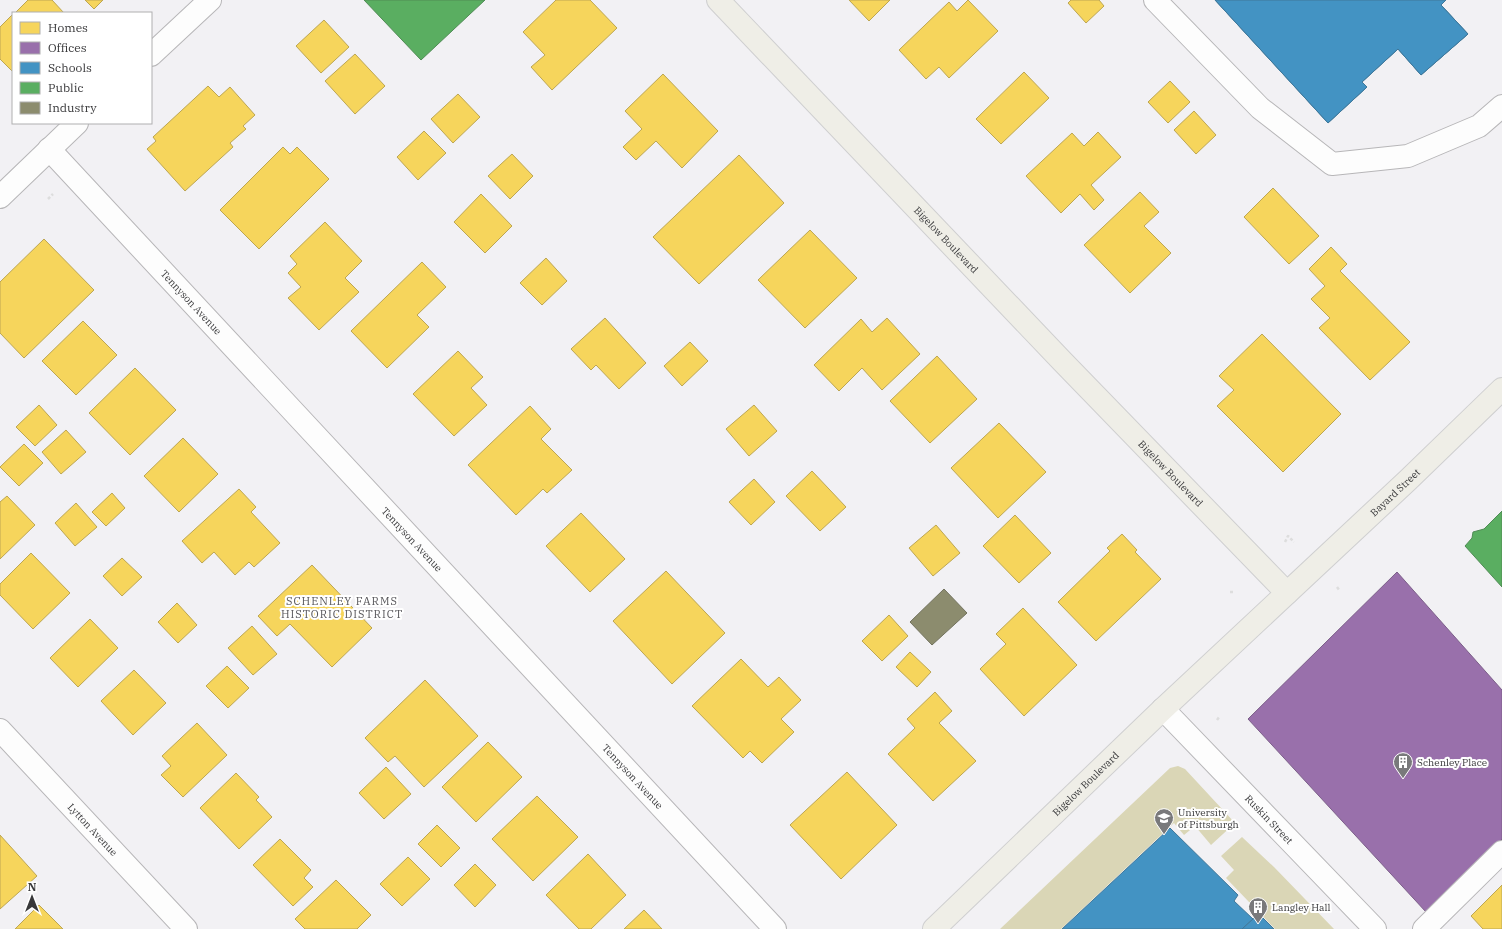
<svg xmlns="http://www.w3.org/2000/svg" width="1502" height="929" viewBox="0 0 1502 929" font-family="'IBM Plex Serif',serif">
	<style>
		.green { fill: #dad6b6 }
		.homes { fill: #f6d55c; stroke: #bda652 }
		.offices { fill: #9970ab; stroke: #7c5f89 }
		.schools { fill: #4393c3; stroke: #40789a }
		.public { fill: #5aae61; stroke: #508b55 }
		.industry { fill: #8c8c6e; stroke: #73735e }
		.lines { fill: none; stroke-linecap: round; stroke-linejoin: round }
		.minor-casing { stroke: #b7b6b8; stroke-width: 24 }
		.major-casing { stroke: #cfcfd0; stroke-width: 24 }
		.path { stroke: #ddd; stroke-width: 2.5; stroke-dasharray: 3 2; stroke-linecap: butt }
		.minor { stroke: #fdfdfd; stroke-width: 22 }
		.major { stroke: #efeee7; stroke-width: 22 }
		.labels { text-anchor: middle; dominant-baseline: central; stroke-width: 4; stroke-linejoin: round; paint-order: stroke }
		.street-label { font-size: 10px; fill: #38383a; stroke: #fff }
		.poi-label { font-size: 10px; fill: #38383a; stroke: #fff; text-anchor: start }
		.neighbourhood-label { font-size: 11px; letter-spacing: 1px; fill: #565559; stroke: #fff }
	</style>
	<rect width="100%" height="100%" fill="#f2f1f4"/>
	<g class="green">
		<path d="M1178,766L1185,769L1235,823L1211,845L1195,826L1184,835L1174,823L1061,929H1000L1170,768Z"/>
		<path d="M1242,837L1274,867L1334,929H1275L1226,878L1234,870L1221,856Z"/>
	</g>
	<g class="homes">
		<path d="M28,0H52L64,13H15Z"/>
		<path d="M85,0H103L94,9Z"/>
		<path d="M556,0H590L617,28L552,90L531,67L545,55L523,32Z"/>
		<path d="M849,0H890L869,21Z"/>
		<path d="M968,0L998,31L949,78L939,67L926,79L899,50L949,2L957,11Z"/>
		<path d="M1071,0H1099L1104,6L1086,23L1068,3Z"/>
		<path d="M13,14V72L0,59V27Z"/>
		<path d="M324,20L349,47L321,73L296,46Z"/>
		<path d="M355,54L385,86L355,114L325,81Z"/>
		<path d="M1024,72L1049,98L1001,144L976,119Z"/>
		<path d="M663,74L718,131L682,168L656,141L636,160L623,147L642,129L625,111Z"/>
		<path d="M1170,81L1190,102L1168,123L1148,102Z"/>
		<path d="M208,86L219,97L230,87L255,115L243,126L246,129L230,143L233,147L185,191L147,149L156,141L153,137Z"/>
		<path d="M458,94L480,117L453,143L431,119Z"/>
		<path d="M1194,111L1216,135L1196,154L1174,130Z"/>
		<path d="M424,131L446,153L418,180L397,157Z"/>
		<path d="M1098,132L1121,157L1091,185L1104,200L1094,210L1080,194L1061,213L1026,176L1072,133L1084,146Z"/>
		<path d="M283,147L290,154L297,147L329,179L259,249L220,210Z"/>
		<path d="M512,154L533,176L510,199L488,176Z"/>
		<path d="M739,155L784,203L699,284L653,237Z"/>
		<path d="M1273,188L1319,236L1289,264L1244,217Z"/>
		<path d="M1140,192L1159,212L1144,226L1171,253L1130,293L1084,245Z"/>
		<path d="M481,194L512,226L485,253L454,222Z"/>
		<path d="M325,222L362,261L345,278L359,292L319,330L288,298L301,287L288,273L297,264L290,256Z"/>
		<path d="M810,230L857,278L805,328L758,280Z"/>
		<path d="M44,239L94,290L24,358L0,333V282Z"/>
		<path d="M1331,247L1347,264L1340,271L1410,342L1370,380L1319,328L1330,318L1311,299L1325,286L1309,269Z"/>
		<path d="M546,258L567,281L542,305L520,283Z"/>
		<path d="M422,262L446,287L417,315L429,327L387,368L351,331Z"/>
		<path d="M605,318L646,363L619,389L596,365L591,370L571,349Z"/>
		<path d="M887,318L920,354L882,390L862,368L839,391L814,365L861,319L872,332Z"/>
		<path d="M83,321L117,355L76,395L42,361Z"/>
		<path d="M1262,334L1341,414L1283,472L1217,406L1234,390L1219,376Z"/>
		<path d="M690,342L708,361L682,386L664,366Z"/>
		<path d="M458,351L483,377L471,388L487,405L454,436L413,394Z"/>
		<path d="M937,356L977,399L930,443L890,401Z"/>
		<path d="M135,368L176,410L130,455L89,413Z"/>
		<path d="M39,405L57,425L35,446L16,427Z"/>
		<path d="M754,405L777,431L749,456L726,429Z"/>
		<path d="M530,406L551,429L541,439L572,470L547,493L543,489L516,515L468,465Z"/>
		<path d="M999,423L1046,472L998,518L951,468Z"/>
		<path d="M66,430L86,452L61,474L42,452Z"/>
		<path d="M183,438L218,474L179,512L144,476Z"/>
		<path d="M24,444L43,463L19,486L0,467Z"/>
		<path d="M812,471L846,507L820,531L786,496Z"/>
		<path d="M754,479L775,502L751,525L729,502Z"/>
		<path d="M239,489L256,507L251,512L280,543L254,567L249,562L235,575L214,552L202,563L182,541Z"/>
		<path d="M112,493L125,508L106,526L92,512Z"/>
		<path d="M7,496L35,525L0,559V502Z"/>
		<path d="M76,503L97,527L75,546L55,523Z"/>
		<path d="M581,513L625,559L590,592L546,546Z"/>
		<path d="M1015,515L1051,553L1019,583L983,546Z"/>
		<path d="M936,525L960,553L933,576L909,548Z"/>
		<path d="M1122,534L1137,550L1135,552L1161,579L1096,641L1058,602L1110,551L1107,548Z"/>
		<path d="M31,553L70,593L33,629L0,595V584Z"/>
		<path d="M122,558L142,577L122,596L103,576Z"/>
		<path d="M312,565L372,628L332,667L290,624L277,636L258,616Z"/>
		<path d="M666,571L725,633L672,684L613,621Z"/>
		<path d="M177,603L197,625L178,643L158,622Z"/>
		<path d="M1023,608L1077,665L1024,716L980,669L1006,644L996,634Z"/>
		<path d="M889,615L908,636L882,661L862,641Z"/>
		<path d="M90,619L118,648L78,687L50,658Z"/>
		<path d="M252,626L277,654L253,675L228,648Z"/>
		<path d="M910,652L931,672L917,687L896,667Z"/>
		<path d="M741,659L768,687L779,677L801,700L781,719L794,732L762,763L750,751L743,758L692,706Z"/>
		<path d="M227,666L249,688L228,708L206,686Z"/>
		<path d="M134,670L166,703L133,735L101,701Z"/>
		<path d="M425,680L478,736L424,787L395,756L388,762L365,738Z"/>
		<path d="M935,692L952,711L939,723L976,761L933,801L888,754L915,728L907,719Z"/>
		<path d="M197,723L227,755L183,797L161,775L171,766L162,756Z"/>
		<path d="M488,742L522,777L476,822L442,787Z"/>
		<path d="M386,767L411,794L384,819L359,793Z"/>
		<path d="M847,772L897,825L841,879L790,825Z"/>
		<path d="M236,773L259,797L256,800L272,817L239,849L200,808Z"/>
		<path d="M537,796L578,837L533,881L492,839Z"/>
		<path d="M437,825L460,848L441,867L418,844Z"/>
		<path d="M0,835L37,876L0,909Z"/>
		<path d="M280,839L311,870L304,878L313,887L293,906L253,865Z"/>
		<path d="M588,854L626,895L591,929H579L546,895Z"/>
		<path d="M408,857L430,879L402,906L380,884Z"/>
		<path d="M475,864L496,885L475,907L454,885Z"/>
		<path d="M336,880L371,915L357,929H305L295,919Z"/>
		<path d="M1502,885V929H1483L1471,916Z"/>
		<path d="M39,905L63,929H15Z"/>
		<path d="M644,910L662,929H624Z"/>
	</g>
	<path class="offices" d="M1397,572L1502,690V839L1426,912L1248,719Z"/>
	<g class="schools">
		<path d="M1215,0H1446L1441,5L1468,34L1421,75L1398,49L1362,82L1367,87L1328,123Z"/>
		<path d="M1215,0H1446L1441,5L1468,34L1421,75L1398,49L1362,82L1367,87L1328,123Z"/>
		<path d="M1170,828L1238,895L1234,901L1253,919L1242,929H1062Z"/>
		<path d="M1258,913L1274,929H1242L1253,919Z"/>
	</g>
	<g class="public">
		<path d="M364,0H485L421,60Z"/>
		<path d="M1502,511V587L1465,546L1472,538L1473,532L1484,529Z"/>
	</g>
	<path class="industry" d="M944,589L967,613L932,645L910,622Z"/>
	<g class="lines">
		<defs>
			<g id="minor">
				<path d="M1155,0L1260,108L1332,164L1408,156L1479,126L1502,106"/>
				<path d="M151,55L210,0"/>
				<path id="s1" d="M49,149L775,929"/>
				<path d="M0,197L77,123"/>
				<path id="s2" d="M1163,709L1375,929"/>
				<path id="s3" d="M0,730L186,929"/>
				<path d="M1424,929L1502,852"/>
			</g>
			<g id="major">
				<path id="s4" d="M718,0L1062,361L1287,593"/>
				<path id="s5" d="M934,929L1163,709L1408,480L1502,389"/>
			</g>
		</defs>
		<use href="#minor" class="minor-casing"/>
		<use href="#major" class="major-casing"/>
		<g class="path">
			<path d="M48,199L53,194"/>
			<path d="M1285,542L1288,536L1294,542"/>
			<path d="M1337,587L1340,591"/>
			<path d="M1230,592H1233"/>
			<path d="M1217,720L1220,716"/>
		</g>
		<use href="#minor" class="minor"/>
		<use href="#major" class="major"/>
	</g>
	<defs>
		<symbol id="building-pin" viewBox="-11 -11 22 30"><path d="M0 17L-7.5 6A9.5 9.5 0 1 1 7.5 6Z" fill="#79797b" stroke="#fff"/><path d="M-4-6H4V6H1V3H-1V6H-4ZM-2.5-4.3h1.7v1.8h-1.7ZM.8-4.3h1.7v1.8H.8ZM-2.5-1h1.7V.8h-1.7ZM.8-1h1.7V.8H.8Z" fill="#fff"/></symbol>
		<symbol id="university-pin" viewBox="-11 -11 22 30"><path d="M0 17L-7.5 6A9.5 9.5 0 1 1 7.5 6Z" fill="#79797b" stroke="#fff"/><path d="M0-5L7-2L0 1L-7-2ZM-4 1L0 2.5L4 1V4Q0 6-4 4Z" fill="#fff"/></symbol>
	</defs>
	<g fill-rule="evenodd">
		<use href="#building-pin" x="1392" y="751" width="22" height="30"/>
		<use href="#university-pin" x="1153" y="807" width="22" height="30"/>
		<use href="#building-pin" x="1247" y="896" width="22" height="30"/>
	</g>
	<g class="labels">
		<g class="street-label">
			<text stroke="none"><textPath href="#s4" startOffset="331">Bigelow Boulevard</textPath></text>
			<text stroke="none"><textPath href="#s1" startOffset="209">Tennyson Avenue</textPath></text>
			<text stroke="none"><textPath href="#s4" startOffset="655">Bigelow Boulevard</textPath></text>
			<text stroke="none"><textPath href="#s5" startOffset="635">Bayard Street</textPath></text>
			<text stroke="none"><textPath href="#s1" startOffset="533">Tennyson Avenue</textPath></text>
			<text stroke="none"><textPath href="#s1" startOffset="857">Tennyson Avenue</textPath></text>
			<text stroke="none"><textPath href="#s5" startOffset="210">Bigelow Boulevard</textPath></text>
			<text stroke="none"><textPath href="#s2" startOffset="153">Ruskin Street</textPath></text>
			<text stroke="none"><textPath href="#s3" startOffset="136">Lytton Avenue</textPath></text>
		</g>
		<g class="poi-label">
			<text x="1417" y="762">Schenley Place</text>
			<text x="1178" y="812">University<tspan x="1178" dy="12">of Pittsburgh</tspan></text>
			<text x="1272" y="907">Langley Hall</text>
		</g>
		<g class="neighbourhood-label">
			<text x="342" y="601">SCHENLEY FARMS<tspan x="342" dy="13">HISTORIC DISTRICT</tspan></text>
		</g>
	</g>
	<rect x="12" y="12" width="140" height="112" fill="#ffffff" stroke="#afafb0"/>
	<rect x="20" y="22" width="20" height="12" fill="#f6d55c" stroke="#afafb0"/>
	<text x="48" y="32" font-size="12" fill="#38383a">Homes</text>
	<rect x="20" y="42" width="20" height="12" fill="#9970ab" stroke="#afafb0"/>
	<text x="48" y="52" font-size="12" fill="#38383a">Offices</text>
	<rect x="20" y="62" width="20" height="12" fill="#4393c3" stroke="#afafb0"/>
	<text x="48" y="72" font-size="12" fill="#38383a">Schools</text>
	<rect x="20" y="82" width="20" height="12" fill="#5aae61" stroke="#afafb0"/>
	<text x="48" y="92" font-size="12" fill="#38383a">Public</text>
	<rect x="20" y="102" width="20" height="12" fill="#8c8c6e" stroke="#afafb0"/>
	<text x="48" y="112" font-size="12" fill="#38383a">Industry</text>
	<g transform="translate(32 897)" stroke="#ffffff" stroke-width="3" paint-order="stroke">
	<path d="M0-3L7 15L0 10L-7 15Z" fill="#38383a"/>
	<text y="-6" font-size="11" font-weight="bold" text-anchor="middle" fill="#38383a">N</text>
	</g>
</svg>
